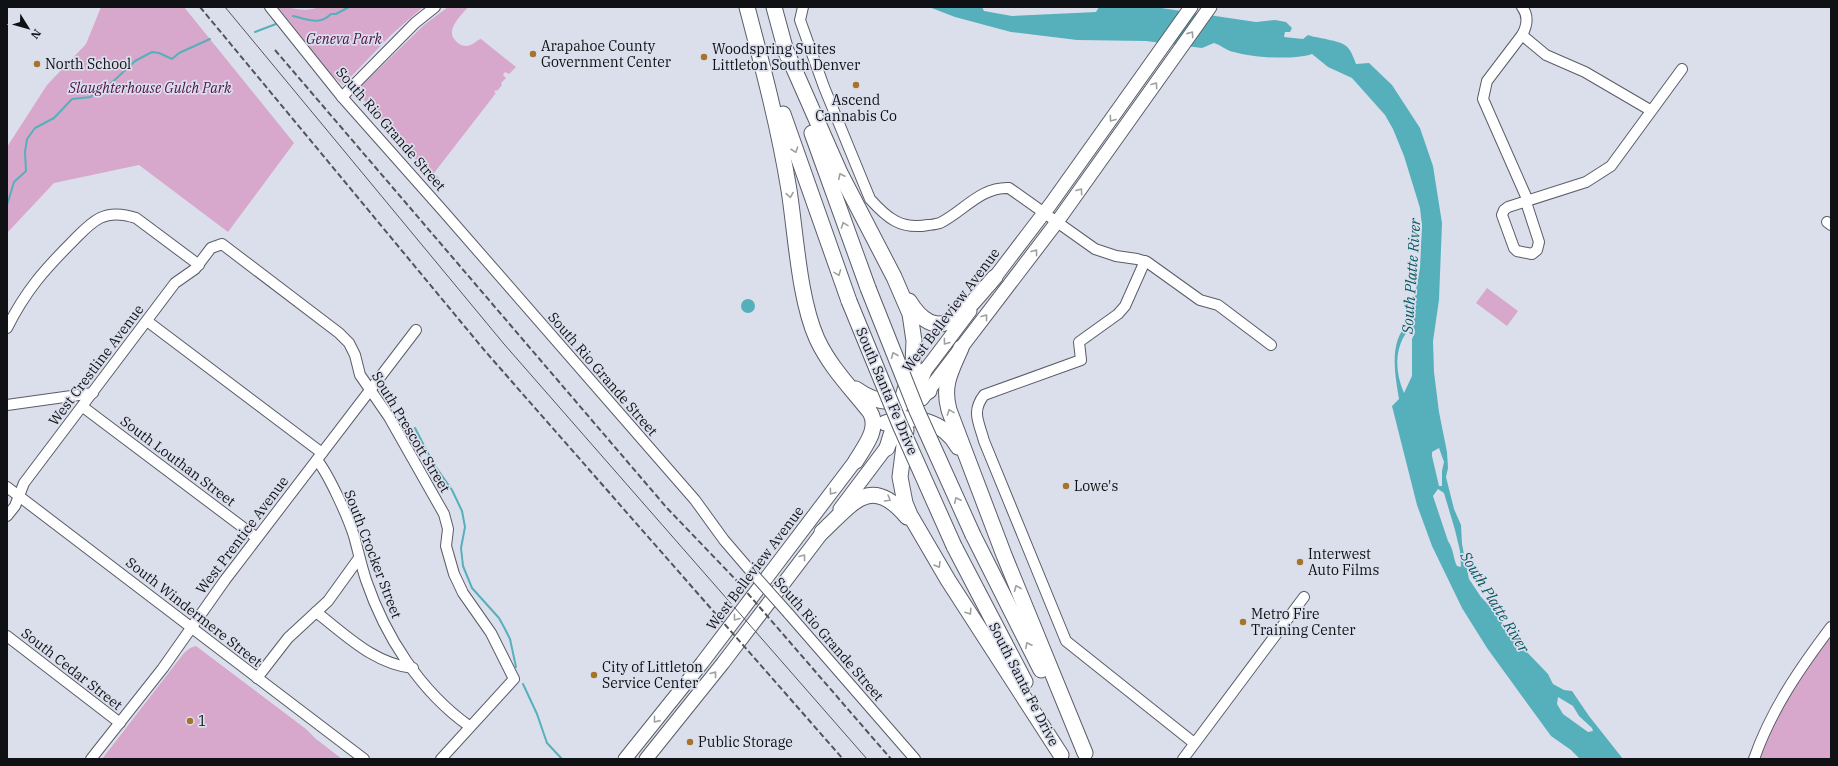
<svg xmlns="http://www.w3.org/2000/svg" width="1838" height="766" viewBox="0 0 1838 766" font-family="'IBM Plex Serif',serif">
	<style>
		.green { fill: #d7a8cb }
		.water { fill: #56b0bb; fill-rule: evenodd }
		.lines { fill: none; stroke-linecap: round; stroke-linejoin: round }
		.stream { stroke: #56b0bb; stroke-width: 2 }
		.minor-casing { stroke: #595d67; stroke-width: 12 }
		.major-casing { stroke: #595d67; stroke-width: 15 }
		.highway-casing { stroke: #595d67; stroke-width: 17 }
		.minor { stroke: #fff; stroke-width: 10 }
		.major { stroke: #fff; stroke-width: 13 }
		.highway { stroke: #fff; stroke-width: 15 }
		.tram { stroke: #53555c; stroke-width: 1 }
		.rail { stroke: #53555c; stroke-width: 2; stroke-dasharray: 6 3; stroke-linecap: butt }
		.minor-bridge-casing { stroke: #595d67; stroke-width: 12; stroke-linecap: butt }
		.highway-bridge-casing { stroke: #595d67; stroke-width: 17; stroke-linecap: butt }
		.minor-bridge { stroke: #fff; stroke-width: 10 }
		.highway-bridge { stroke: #fff; stroke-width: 15 }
		.oneway { stroke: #9fa0a1 }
		.poi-dot { fill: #a6732b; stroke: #dbdfec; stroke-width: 1.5 }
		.labels { text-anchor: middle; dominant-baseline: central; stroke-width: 3.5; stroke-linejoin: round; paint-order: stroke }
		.park-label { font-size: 14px; font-style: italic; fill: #510f47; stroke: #dbdfec }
		.poi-label { font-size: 14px; fill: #101115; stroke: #dbdfec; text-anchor: start }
		.street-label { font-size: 14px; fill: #101115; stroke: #dbdfec }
		.water-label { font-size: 15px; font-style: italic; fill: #085962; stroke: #dbdfec }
	</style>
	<rect width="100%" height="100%" fill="#dbdfec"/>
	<g class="green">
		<path d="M101,7H184L294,143L228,232L139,165L54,183L7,233V147L47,85L86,44Z"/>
		<path d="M278,7C292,7 305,13 319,7H423L391,35L343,85L331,74Z"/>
		<path d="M448,7H468C462,15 445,29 455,40C457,43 462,46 466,46C473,46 476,40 481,39L516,67L509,74L505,72L503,75L506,78L501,83L502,85L497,91L496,90L494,92L496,93L434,173L439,178L438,182L436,183L356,91L424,25Z"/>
		<path d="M1487,288L1518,311L1507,326L1476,303Z"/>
		<path d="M1831,627V759H1754L1787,689Z"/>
		<path d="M196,646L306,729L316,739L342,759H102L184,653L190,648Z"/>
	</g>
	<g class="water">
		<path d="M929,7H982L984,11L1012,16L1096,12L1099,7L1161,8L1256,22L1275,20L1286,22L1292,28L1290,32H1285L1284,37L1303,39L1308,35C1319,39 1344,40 1349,49C1352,53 1354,59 1356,64L1369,63L1392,85L1420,128L1433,166L1442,223L1439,300L1433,341L1434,372L1439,412L1447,452L1448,468L1446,477L1454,509L1461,525L1462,544L1469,579L1481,597L1501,618L1504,628L1548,674L1553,684L1564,690L1572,691L1589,716L1623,759H1580L1571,750L1551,736L1487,648L1462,608L1432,546L1417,505L1392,406L1399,399C1395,375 1388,339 1410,322L1420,268L1422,226L1420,208L1404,156L1393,129L1385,115L1352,78L1328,67L1312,54C1294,60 1253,58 1234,52C1227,51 1221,45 1214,43L1202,48L1146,41L1077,40L1011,32L955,17ZM1412,326L1415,332L1412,339V376L1404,393C1394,370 1394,344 1412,326ZM1439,448L1444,462L1442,471V486H1439L1432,456V452ZM1438,489L1444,493L1455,530L1460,551L1461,567L1457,566C1453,558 1454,550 1448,541L1433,496ZM1558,697L1573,706L1579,716L1592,728L1593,731L1588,732L1563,714L1557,704Z"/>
		<circle cx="748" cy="306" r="7"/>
	</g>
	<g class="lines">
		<g class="stream">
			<path d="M293,16C307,19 319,26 331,14H336L349,7"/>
			<path d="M255,32L276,24"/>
			<path d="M7,205L14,182L26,171L25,152L27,139L35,128L54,118L72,99L91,97L96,89L106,88L135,61L152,52L159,53L172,59L179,53L210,39"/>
			<path d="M7,214V217"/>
			<path d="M415,428L433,463L452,490L462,511L465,527L461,548L463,566L472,588L499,618L505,629L510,639L516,667"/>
			<path d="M523,684L537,714L547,743L562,759"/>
		</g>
		<defs>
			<g id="minor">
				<path d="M270,7L342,97L444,212L695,500L724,540L748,568"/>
				<path d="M803,7L800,20L824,87L870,199C887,218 901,230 928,225C931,225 936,224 940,223C964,211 980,187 1009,188L1095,249L1116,256L1137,259L1147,262L1200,300L1218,305L1271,345"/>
				<path d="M1522,7C1529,16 1527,26 1522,35L1487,81L1483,99L1528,201"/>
				<path d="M1522,35L1546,55L1585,72L1650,110"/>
				<path d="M342,97L415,23L435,7"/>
				<path d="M1526,202L1539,242L1537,250L1532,254L1517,251L1514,248L1502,215L1504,210L1508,207L1586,182L1611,166L1682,69"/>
				<path d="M1827,222L1831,225"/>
				<path d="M1145,261L1125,306L1118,314L1079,342L1081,360L984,395C971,412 979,422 984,441L1066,641L1194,743"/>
				<path d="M147,321L322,453"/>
				<path d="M7,328C26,290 45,269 74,240C82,232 90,223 100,218C112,212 124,214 136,218L199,265"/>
				<path d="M7,405L93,393"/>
				<path d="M83,407L257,538"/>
				<path d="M317,460C329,475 348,517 354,536C358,550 361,565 366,580C385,636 420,691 469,726"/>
				<path d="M7,487L364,759"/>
				<path d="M7,516L15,506L24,483L175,283L195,269L211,248L222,244L339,333L349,343L355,355L360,375L389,417L444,514L448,529L446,546L454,574L463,593L491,633L514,679L441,759"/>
				<path d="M316,612C346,635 374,664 413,668"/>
				<path d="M788,613L915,759"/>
				<path d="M7,636L120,723"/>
				<path d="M257,678L288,638L328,601L359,558"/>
				<path d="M91,759L163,668L225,580L416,330"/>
				<path d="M1183,759L1304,597"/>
				<path d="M1754,759C1771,710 1800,668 1831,627"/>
			</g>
			<g id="major">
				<path d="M989,285L1050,205L1191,7"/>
				<path d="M918,380L970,311"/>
				<path d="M922,399L1057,222L1210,7"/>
				<path d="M840,509L892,440"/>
				<path d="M625,759L702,663L862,452"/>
				<path d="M646,759L723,663L828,525"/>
			</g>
			<g id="highway">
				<path d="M747,7C763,68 779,128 789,190C796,235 799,299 817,339C830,367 851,388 870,412C880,429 864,447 856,461"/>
				<path d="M774,7L787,55"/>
				<path d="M784,46L840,173L894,277L910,314L914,341L913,364L887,448"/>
				<path d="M783,114L849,301"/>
				<path d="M812,133L868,288"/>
				<path d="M909,301C941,353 970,304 995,277"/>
				<path d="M961,348C951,371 942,385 949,410L1004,555L1085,753"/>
				<path d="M856,389C879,406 905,406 929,391"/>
				<path d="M913,399L924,371"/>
				<path d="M885,423C912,413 944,421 958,447"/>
				<path d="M906,430L900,477L905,503L910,515L948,580L1061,755"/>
				<path d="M822,532C853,503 871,474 907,517"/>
				<path d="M973,535L1041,670"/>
				<path d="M954,546L1025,682"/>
			</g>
		</defs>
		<use href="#minor" class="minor-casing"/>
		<use href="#major" class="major-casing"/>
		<use href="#highway" class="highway-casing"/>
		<use href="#minor" class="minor"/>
		<use href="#major" class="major"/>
		<use href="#highway" class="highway"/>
		<path class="tram" d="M225,7L504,344L867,759"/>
		<g class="rail">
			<path d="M200,7L485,351L843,759"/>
			<path d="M275,50L667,508L737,581L891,759"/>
		</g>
		<defs>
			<path id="minor-bridge" d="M748,568L788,613"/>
			<g id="highway-bridge">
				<path d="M868,288L917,411L973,535"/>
				<path d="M849,301L900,425L954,546"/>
			</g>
		</defs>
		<use href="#minor-bridge" class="minor-bridge-casing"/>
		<use href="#highway-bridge" class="highway-bridge-casing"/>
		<use href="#minor-bridge" class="minor-bridge"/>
		<use href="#highway-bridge" class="highway-bridge"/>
	</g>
	<defs><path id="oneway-chevron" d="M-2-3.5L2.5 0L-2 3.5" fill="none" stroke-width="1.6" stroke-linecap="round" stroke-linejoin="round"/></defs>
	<g class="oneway">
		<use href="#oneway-chevron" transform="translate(1191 34) rotate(-55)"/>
		<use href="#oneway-chevron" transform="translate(1155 85) rotate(-54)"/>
		<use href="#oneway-chevron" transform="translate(1112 119) rotate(126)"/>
		<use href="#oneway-chevron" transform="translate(795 150) rotate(71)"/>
		<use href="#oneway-chevron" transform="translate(841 176) rotate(-116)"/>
		<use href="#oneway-chevron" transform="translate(1080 191) rotate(-54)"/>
		<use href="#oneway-chevron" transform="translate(790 195) rotate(81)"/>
		<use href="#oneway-chevron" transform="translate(844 225) rotate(-110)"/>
		<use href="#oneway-chevron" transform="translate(1035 252) rotate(-53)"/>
		<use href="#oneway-chevron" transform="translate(838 273) rotate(69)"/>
		<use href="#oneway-chevron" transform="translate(985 317) rotate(-53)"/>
		<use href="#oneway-chevron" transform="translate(946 342) rotate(127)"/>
		<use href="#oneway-chevron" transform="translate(894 355) rotate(-112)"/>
		<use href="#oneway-chevron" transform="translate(950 412) rotate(-110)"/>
		<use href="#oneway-chevron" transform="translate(832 492) rotate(127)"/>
		<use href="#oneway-chevron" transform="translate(888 499) rotate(30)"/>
		<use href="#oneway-chevron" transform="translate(957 500) rotate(-115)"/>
		<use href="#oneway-chevron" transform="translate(803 557) rotate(-53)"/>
		<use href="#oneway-chevron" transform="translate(938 565) rotate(59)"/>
		<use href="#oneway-chevron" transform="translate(1017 588) rotate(-112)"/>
		<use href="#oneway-chevron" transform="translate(969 612) rotate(56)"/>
		<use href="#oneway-chevron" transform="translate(736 618) rotate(127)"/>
		<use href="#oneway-chevron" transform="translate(1028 645) rotate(-117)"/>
		<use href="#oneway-chevron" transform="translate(714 674) rotate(-52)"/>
		<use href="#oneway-chevron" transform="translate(656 720) rotate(129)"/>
	</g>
	<g class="poi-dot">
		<circle cx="533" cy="54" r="4"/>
		<circle cx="704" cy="57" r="4"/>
		<circle cx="37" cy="64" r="4"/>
		<circle cx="856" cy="85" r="4"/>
		<circle cx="1066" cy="486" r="4"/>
		<circle cx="1300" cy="562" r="4"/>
		<circle cx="1243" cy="622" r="4"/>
		<circle cx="594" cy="675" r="4"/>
		<circle cx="190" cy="721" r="4"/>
		<circle cx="690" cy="742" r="4"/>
	</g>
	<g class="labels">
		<g class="park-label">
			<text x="344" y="39">Geneva Park</text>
			<text x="150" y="88">Slaughterhouse Gulch Park</text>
		</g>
		<g class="poi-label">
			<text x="541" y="46">Arapahoe County<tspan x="541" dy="16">Government Center</tspan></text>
			<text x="712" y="49">Woodspring Suites<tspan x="712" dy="16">Littleton South Denver</tspan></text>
			<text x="45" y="64">North School</text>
			<text x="856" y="100" text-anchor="middle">Ascend<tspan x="856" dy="16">Cannabis Co</tspan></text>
			<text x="1074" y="486">Lowe's</text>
			<text x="1308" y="554">Interwest<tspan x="1308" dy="16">Auto Films</tspan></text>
			<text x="1251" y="614">Metro Fire<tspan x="1251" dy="16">Training Center</tspan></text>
			<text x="602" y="667">City of Littleton<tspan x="602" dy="16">Service Center</tspan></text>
			<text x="198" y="721">1</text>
			<text x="698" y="742">Public Storage</text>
		</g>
		<g class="street-label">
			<text transform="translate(391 129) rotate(49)">South Rio Grande Street</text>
			<text transform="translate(951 310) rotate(-53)">West Belleview Avenue</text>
			<text transform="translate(96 365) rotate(-53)">West Crestline Avenue</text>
			<text transform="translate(603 374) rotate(49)">South Rio Grande Street</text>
			<text transform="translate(887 391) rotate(67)">South Santa Fe Drive</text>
			<text transform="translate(411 432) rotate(59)">South Prescott Street</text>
			<text transform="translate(178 461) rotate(37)">South Louthan Street</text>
			<text transform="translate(242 535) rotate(-53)">West Prentice Avenue</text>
			<text transform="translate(373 554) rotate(69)">South Crocker Street</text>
			<text transform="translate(755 568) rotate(-53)">West Belleview Avenue</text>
			<text transform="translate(194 612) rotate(38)">South Windermere Street</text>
			<text transform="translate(829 639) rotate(49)">South Rio Grande Street</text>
			<text transform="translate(72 669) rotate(38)">South Cedar Street</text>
			<text transform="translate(1024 684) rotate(63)">South Santa Fe Drive</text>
		</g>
		<g class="water-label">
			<text transform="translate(1411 276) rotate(-86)">South Platte River</text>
			<text transform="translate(1495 602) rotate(58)">South Platte River</text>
		</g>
	</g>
	<rect width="1838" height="766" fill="none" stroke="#101115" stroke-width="16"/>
	<g transform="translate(28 28) rotate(127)" stroke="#dbdfec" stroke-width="3" paint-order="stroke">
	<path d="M0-3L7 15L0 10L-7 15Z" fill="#101115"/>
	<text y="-6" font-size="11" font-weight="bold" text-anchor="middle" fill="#101115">N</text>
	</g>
</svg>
